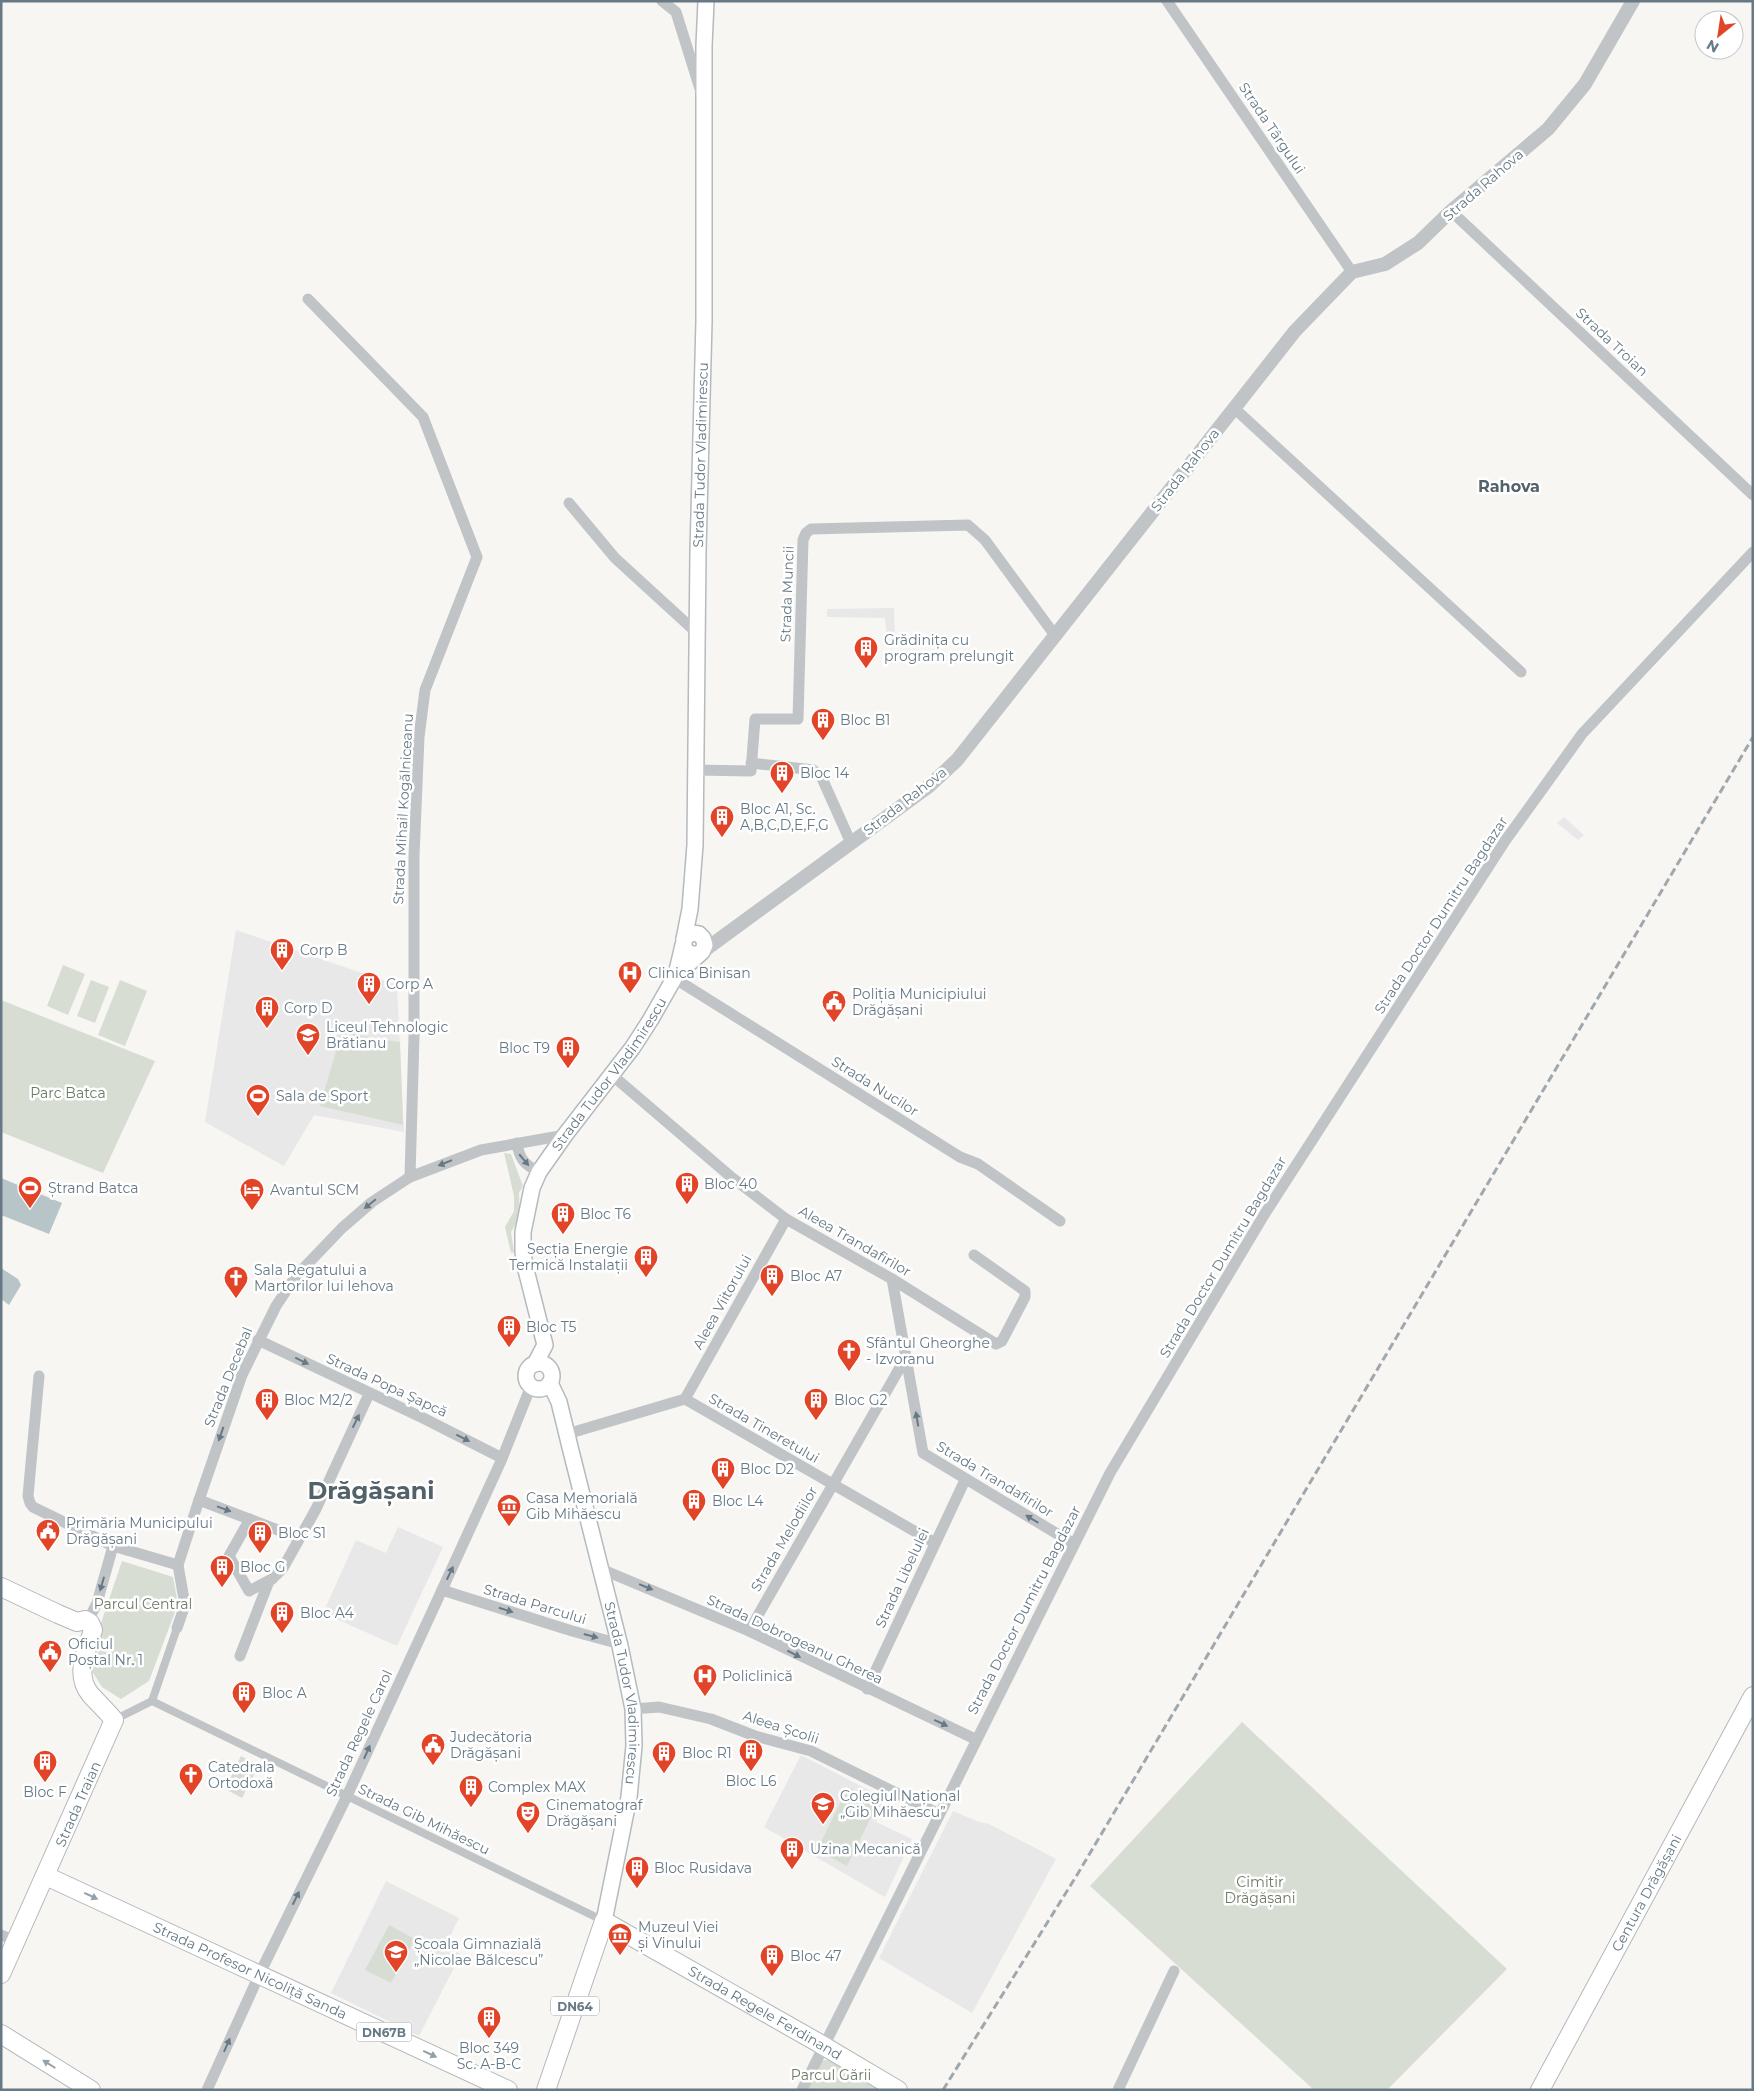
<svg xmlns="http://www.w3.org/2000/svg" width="1754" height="2091" viewBox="0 0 1754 2091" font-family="Montserrat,sans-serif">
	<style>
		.built { fill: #e7e8e7 }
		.green { fill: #d8ddd4 }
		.water { fill: #b8c5c8 }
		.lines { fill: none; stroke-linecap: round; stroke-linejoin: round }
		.secondary-casing { stroke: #b4babe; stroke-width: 18 }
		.primary-casing { stroke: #b3b8bb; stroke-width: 20 }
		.pedestrian { stroke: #c0c4c7; stroke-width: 8 }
		.minor { stroke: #c0c4c7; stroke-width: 11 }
		.tertiary { stroke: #c0c4c7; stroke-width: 14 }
		.secondary { stroke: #fff; stroke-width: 15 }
		.primary { stroke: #fff; stroke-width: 18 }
		.rail { stroke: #a1a8ad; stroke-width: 3; stroke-dasharray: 8 4; stroke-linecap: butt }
		.oneway { fill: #667984 }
		.oneway2 { fill: #94a1a9 }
		.labels { text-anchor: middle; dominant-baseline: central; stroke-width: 5; stroke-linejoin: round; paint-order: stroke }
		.shield { fill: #fff; stroke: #94a1a9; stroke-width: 1 }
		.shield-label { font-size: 12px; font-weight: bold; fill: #667984 }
		.street-label { font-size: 14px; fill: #667984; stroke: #fff }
		.poi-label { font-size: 14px; fill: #667984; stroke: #fff; text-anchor: start }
		.park-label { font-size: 14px; fill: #6b7b64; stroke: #fff }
		.quarter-label { font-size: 16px; font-weight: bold; fill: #536169; stroke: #fff }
		.town-label { font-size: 24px; font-weight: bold; fill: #536169; stroke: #fff }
	</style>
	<rect width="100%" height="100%" fill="#f7f6f3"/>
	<g class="built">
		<path d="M894,608L895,639L887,638L885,618L827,617V609Z"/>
		<path d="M1564,817L1584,835L1578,840L1557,823Z"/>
		<path d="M236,930L397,985L404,1132L314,1115L284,1166L205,1122Z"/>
		<path d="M398,1527L443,1547L397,1646L323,1613L356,1540L386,1553Z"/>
		<path d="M801,1755L886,1799L876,1822L912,1839L885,1897L764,1827Z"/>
		<path d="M953,1811L979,1822L989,1824L1056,1859L972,2013L879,1958Z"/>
		<path d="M386,1881L459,1918L445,1946L461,1954L419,2036L331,1993Z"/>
	</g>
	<g class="green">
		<path d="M63,965L85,974L68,1015L47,1006Z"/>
		<path d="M91,980L109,987L95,1023L77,1016Z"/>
		<path d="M120,980L147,991L125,1046L98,1035Z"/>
		<path d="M1,1000L155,1061L103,1173L1,1132Z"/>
		<path d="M342,1031L376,1039L400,1042L403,1125L320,1106Z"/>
		<path d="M504,1153L511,1154L523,1186L519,1193L520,1217L511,1232L514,1252L511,1253L505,1227L514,1211V1196Z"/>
		<path d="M122,1561L173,1577L178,1604L149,1681L121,1699L102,1687L90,1668L95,1641Z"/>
		<path d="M1242,1722L1507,1969L1387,2090H1314L1090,1886Z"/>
		<path d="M241,1756L259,1765L242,1798L225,1789Z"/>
		<path d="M848,1787L878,1803L847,1866L817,1850Z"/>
		<path d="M389,1925L415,1939L391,1983L365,1970Z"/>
		<path d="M833,2058L880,2089L879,2090H808L822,2061Z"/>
	</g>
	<g class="water">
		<path d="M1,1178L62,1203L49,1234L1,1215Z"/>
		<path d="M1,1268L18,1279L21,1285L9,1305L1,1299Z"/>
	</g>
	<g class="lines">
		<defs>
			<g id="secondary">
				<path id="s1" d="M684,939L690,909L695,845L698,552L704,321V46L706,1"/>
				<path d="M676,975L702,952L705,945L703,938L699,934L691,933L684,939V949L691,954H699"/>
				<circle cx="539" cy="1376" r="13"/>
				<path id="s2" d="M535,1364L545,1345L525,1266L523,1252V1232L532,1188L539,1172L565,1135L633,1047L651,1019L676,975L683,945"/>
				<path id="s3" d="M550,1383L559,1402L570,1447L620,1646L633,1709L634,1746L629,1797L604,1921"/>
			</g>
			<g id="primary">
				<path d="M1,1587L58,1614L77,1622L85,1620L90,1623L93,1630C87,1650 74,1674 90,1694C98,1703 107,1711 114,1720L1,1974"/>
				<path id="s4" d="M46,1876L508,2090"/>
				<path d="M1,2034L91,2090"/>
				<path id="s5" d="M546,2090L604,1921L817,2042L898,2090"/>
				<path id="s6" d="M1540,2090L1753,1696"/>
			</g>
		</defs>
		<use href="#secondary" class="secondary-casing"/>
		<use href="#primary" class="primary-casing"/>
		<g class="pedestrian">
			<path d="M152,1701L604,1921"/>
			<path d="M152,1701L177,1628"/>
			<path d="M114,1720L152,1701"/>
		</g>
		<g class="minor">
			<path d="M662,1L676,12L701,92"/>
			<path d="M1167,1L1352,272"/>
			<path d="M1451,211L1753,495"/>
			<path d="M308,299L423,417L477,557L425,690L419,737L414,856V1036L410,1177"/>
			<path d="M1234,408L1521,672"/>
			<path d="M569,503L615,558L697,633"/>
			<path d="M751,763L805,769L813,770L821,776L851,843"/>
			<path d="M696,770L751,771L755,719H798L803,540L806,533L811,529L968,525L985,540L1054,634"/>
			<path d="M674,978L960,1157L978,1164L1060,1221"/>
			<path d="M612,1075L730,1176L786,1219L892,1279L996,1344L1002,1341L1025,1297V1291L974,1255"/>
			<path d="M517,1143C519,1159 525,1165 539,1172"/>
			<path d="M892,1279L923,1453L1074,1544"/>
			<path d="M258,1340L423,1418L502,1458"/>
			<path d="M39,1376L28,1496L30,1503L33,1507L113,1546L178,1565"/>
			<path d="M685,1399L786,1219"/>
			<path d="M567,1434L685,1399L935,1543"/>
			<path d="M199,1500L299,1538"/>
			<path d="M250,1519L229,1556L249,1591L272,1579L283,1568L316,1509L369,1394"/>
			<path d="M601,1569L749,1631L975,1739"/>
			<path d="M442,1590L572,1631L620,1644"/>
			<path d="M88,1621L97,1603L113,1546"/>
			<path d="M177,1628L185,1605L178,1565L199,1500L242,1375L276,1306L296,1276L342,1228L372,1202L410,1177L481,1150L565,1135"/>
			<path d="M749,1631L906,1357"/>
			<path d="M240,1656L269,1581"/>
			<path d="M867,1689L965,1480"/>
			<path d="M633,1709L659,1707L711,1719L755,1736L811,1751L939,1814"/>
			<path d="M1,1935L16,1941"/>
			<path d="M207,2090L260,1973L347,1796L442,1590L501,1461L531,1386"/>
			<path d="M802,2090L1110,1473L1264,1215L1505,841L1582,734L1753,552"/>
			<path d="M1118,2090L1174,1971"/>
		</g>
		<path class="tertiary" d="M702,952L929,786L957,760L1295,331L1352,272L1385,264L1418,243L1451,211L1548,129L1585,84L1633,1"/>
		<use href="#secondary" class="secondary"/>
		<use href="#primary" class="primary"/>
		<path class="rail" d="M943,2090L1077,1875L1753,737"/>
	</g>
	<defs><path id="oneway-solid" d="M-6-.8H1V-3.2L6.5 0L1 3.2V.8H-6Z" transform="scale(1.25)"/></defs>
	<g class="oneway">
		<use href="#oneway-solid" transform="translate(524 1160) rotate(50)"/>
		<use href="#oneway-solid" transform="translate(445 1163) rotate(158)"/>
		<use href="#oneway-solid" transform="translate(370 1204) rotate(141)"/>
		<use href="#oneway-solid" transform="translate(302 1361) rotate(26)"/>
		<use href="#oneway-solid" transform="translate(917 1419) rotate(-100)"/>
		<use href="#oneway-solid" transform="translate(356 1421) rotate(-64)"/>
		<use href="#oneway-solid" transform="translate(221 1434) rotate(109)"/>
		<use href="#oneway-solid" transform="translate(463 1438) rotate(27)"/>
		<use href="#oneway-solid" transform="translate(224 1509) rotate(20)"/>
		<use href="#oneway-solid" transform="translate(1032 1519) rotate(-149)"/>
		<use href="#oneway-solid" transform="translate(450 1573) rotate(-65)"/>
		<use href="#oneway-solid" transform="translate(102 1584) rotate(106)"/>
		<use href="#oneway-solid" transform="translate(646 1587) rotate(22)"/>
		<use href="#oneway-solid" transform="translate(506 1610) rotate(18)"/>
		<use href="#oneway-solid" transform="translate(591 1636) rotate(15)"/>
		<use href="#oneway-solid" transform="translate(794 1654) rotate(27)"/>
		<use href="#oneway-solid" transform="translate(941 1723) rotate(25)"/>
		<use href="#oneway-solid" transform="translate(367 1752) rotate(-66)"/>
		<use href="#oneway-solid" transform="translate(296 1898) rotate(-64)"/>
		<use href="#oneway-solid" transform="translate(227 2045) rotate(-66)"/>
	</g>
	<g class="oneway2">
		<use href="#oneway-solid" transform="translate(91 1896) rotate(25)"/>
		<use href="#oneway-solid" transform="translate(430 2054) rotate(25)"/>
		<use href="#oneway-solid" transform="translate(49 2064) rotate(-148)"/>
	</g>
	<defs>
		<symbol id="building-pin" viewBox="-11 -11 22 30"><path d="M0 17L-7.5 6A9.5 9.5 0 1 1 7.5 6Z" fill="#e24428" stroke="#fff"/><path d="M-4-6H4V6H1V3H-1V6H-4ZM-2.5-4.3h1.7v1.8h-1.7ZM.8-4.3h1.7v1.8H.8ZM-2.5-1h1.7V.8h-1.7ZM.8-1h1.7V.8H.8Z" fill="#fff"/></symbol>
		<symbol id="hospital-pin" viewBox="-11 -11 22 30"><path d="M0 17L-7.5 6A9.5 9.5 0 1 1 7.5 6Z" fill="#e24428" stroke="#fff"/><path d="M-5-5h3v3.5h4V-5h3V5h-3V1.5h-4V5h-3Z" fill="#fff"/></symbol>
		<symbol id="civic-pin" viewBox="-11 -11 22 30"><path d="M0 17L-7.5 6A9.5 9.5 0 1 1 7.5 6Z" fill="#e24428" stroke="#fff"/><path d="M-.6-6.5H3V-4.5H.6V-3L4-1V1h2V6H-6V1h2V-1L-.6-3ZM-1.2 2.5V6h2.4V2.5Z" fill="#fff"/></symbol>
		<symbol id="school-pin" viewBox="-11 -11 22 30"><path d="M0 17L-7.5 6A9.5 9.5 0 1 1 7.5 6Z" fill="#e24428" stroke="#fff"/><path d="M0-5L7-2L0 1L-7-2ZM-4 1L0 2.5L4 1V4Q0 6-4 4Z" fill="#fff"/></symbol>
		<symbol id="stadium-pin" viewBox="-11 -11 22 30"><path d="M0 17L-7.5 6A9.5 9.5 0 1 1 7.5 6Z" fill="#e24428" stroke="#fff"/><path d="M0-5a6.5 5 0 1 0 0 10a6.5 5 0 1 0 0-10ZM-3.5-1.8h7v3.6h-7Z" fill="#fff"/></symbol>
		<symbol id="hotel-pin" viewBox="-11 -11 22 30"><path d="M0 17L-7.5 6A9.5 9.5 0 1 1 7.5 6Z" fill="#e24428" stroke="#fff"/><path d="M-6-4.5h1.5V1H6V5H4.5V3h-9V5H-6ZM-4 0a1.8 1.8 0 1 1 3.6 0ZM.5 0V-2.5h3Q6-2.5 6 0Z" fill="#fff"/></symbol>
		<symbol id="church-pin" viewBox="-11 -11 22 30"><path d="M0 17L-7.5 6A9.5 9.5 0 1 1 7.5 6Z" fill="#e24428" stroke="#fff"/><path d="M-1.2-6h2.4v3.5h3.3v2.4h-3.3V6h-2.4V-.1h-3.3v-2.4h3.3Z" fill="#fff"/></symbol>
		<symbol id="museum-pin" viewBox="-11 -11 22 30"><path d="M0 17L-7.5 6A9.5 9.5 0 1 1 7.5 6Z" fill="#e24428" stroke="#fff"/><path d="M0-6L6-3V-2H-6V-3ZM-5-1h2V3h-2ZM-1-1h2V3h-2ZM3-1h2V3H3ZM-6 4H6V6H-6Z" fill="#fff"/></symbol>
		<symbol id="theatre-pin" viewBox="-11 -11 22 30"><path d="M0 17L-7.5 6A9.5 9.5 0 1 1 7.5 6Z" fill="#e24428" stroke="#fff"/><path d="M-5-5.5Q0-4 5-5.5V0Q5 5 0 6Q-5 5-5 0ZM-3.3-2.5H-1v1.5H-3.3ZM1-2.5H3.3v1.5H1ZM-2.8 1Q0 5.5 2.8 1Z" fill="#fff"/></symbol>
	</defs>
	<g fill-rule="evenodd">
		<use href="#building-pin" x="852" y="634" width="28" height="38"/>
		<use href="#building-pin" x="809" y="706" width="28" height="38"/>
		<use href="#building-pin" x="768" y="759" width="28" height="38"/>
		<use href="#building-pin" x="708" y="803" width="28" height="38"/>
		<use href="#building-pin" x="268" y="936" width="28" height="38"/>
		<use href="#hospital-pin" x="616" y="959" width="28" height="38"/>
		<use href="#building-pin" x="355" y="970" width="28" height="38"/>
		<use href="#civic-pin" x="820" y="988" width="28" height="38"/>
		<use href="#building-pin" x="253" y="994" width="28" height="38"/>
		<use href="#school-pin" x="294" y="1021" width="28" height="38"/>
		<use href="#building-pin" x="554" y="1034" width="28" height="38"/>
		<use href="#stadium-pin" x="244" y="1082" width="28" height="38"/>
		<use href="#building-pin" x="673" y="1170" width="28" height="38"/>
		<use href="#stadium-pin" x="16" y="1174" width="28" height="38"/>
		<use href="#hotel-pin" x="238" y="1176" width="28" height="38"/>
		<use href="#building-pin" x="549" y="1200" width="28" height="38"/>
		<use href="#building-pin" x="632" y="1243" width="28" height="38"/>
		<use href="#building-pin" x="758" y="1262" width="28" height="38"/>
		<use href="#church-pin" x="222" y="1264" width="28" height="38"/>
		<use href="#building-pin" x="495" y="1313" width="28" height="38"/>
		<use href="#church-pin" x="835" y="1337" width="28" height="38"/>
		<use href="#building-pin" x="253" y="1386" width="28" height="38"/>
		<use href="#building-pin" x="802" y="1386" width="28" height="38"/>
		<use href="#building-pin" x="709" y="1455" width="28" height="38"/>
		<use href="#building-pin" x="680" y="1487" width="28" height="38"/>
		<use href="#museum-pin" x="495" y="1492" width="28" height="38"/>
		<use href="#civic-pin" x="34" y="1517" width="28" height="38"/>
		<use href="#building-pin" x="246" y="1519" width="28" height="38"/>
		<use href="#building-pin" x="208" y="1553" width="28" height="38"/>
		<use href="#building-pin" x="268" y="1599" width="28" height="38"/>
		<use href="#civic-pin" x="36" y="1638" width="28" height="38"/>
		<use href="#hospital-pin" x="691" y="1662" width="28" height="38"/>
		<use href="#building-pin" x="230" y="1679" width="28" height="38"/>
		<use href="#civic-pin" x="419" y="1731" width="28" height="38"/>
		<use href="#building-pin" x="737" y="1737" width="28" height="38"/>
		<use href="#building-pin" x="650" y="1739" width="28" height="38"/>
		<use href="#building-pin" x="31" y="1748" width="28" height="38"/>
		<use href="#church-pin" x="177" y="1761" width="28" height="38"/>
		<use href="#building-pin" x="457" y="1773" width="28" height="38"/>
		<use href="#school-pin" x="809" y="1790" width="28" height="38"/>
		<use href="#theatre-pin" x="514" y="1799" width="28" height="38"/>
		<use href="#building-pin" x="778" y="1835" width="28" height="38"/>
		<use href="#building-pin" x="623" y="1854" width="28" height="38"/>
		<use href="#museum-pin" x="606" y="1921" width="28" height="38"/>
		<use href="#school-pin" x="382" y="1938" width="28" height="38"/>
		<use href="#building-pin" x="758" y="1942" width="28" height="38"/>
		<use href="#building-pin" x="475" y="2004" width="28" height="38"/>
	</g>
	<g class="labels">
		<g class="shield">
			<rect x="551" y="1996.5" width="48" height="19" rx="4"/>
			<rect x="356.5" y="2022.5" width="55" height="19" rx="4"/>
		</g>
		<g class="shield-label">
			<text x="575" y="2006">DN64</text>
			<text x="384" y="2032">DN67B</text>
		</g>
		<g class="street-label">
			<text transform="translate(1272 128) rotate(56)">Strada Târgului</text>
			<text transform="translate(1483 185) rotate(-41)">Strada Rahova</text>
			<text transform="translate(1612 342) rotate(43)">Strada Troian</text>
			<text stroke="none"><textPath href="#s1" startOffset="485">Strada Tudor Vladimirescu</textPath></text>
			<text transform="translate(1185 470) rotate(-52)">Strada Rahova</text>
			<text transform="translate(787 594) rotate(-88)">Strada Muncii</text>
			<text transform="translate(905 801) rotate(-38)">Strada Rahova</text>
			<text transform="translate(403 809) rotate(-87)">Strada Mihail Kogălniceanu</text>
			<text transform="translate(1441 915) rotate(-57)">Strada Doctor Dumitru Bagdazar</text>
			<text stroke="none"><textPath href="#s2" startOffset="320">Strada Tudor Vladimirescu</textPath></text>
			<text transform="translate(875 1086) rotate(32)">Strada Nucilor</text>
			<text transform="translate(855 1241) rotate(30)">Aleea Trandafirilor</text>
			<text transform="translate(1223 1257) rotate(-59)">Strada Doctor Dumitru Bagdazar</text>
			<text transform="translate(722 1302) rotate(-61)">Aleea Viitorului</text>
			<text transform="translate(228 1377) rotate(-68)">Strada Decebal</text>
			<text transform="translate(387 1385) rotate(25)">Strada Popa Șapcă</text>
			<text transform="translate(764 1428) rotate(30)">Strada Tineretului</text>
			<text transform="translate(995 1479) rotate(31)">Strada Trandafirilor</text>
			<text transform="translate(784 1539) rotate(-60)">Strada Melodiilor</text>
			<text transform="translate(902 1578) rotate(-65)">Strada Libelulei</text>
			<text transform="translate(535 1604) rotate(17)">Strada Parcului</text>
			<text transform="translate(1024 1610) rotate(-63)">Strada Doctor Dumitru Bagdazar</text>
			<text transform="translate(795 1639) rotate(25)">Strada Dobrogeanu Gherea</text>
			<text stroke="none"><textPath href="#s3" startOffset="320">Strada Tudor Vladimirescu</textPath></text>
			<text transform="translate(781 1727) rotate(18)">Aleea Școlii</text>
			<text transform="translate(359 1733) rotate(-65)">Strada Regele Carol</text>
			<text transform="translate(78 1804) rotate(-66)">Strada Traian</text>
			<text transform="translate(424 1819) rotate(26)">Strada Gib Mihăescu</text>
			<text stroke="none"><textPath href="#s6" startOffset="224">Centura Drăgășani</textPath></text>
			<text stroke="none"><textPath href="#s4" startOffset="225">Strada Profesor Nicoliță Sanda</textPath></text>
			<text stroke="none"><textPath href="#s5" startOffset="364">Strada Regele Ferdinand</textPath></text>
		</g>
		<g class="poi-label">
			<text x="884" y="640">Grădinița cu<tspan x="884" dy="16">program prelungit</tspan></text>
			<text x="840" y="720">Bloc B1</text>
			<text x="800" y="773">Bloc 14</text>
			<text x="740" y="809">Bloc A1, Sc.<tspan x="740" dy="16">A,B,C,D,E,F,G</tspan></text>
			<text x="300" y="950">Corp B</text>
			<text x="648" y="973">Clinica Binisan</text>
			<text x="386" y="984">Corp A</text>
			<text x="852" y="994">Poliția Municipiului<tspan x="852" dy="16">Drăgășani</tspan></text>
			<text x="284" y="1008">Corp D</text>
			<text x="326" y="1027">Liceul Tehnologic<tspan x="326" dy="16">Brătianu</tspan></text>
			<text x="550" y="1048" text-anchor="end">Bloc T9</text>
			<text x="276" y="1096">Sala de Sport</text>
			<text x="704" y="1184">Bloc 40</text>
			<text x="48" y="1188">Ștrand Batca</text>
			<text x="270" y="1190">Avantul SCM</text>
			<text x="580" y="1214">Bloc T6</text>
			<text x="628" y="1249" text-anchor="end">Secția Energie<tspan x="628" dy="16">Termică Instalații</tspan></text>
			<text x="254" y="1270">Sala Regatului a<tspan x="254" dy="16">Martorilor lui Iehova</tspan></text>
			<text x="790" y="1276">Bloc A7</text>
			<text x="526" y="1327">Bloc T5</text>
			<text x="866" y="1343">Sfântul Gheorghe<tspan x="866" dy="16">- Izvoranu</tspan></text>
			<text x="284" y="1400">Bloc M2/2</text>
			<text x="834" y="1400">Bloc G2</text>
			<text x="740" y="1469">Bloc D2</text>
			<text x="526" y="1498">Casa Memorială<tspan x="526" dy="16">Gib Mihăescu</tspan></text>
			<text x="712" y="1501">Bloc L4</text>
			<text x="66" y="1523">Primăria Municipului<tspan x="66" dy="16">Drăgășani</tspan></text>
			<text x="278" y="1533">Bloc S1</text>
			<text x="240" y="1567">Bloc G</text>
			<text x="300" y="1613">Bloc A4</text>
			<text x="68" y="1644">Oficiul<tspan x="68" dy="16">Poștal Nr. 1</tspan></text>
			<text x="722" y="1676">Policlinică</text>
			<text x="262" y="1693">Bloc A</text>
			<text x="450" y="1737">Judecătoria<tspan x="450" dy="16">Drăgășani</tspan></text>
			<text x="682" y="1753">Bloc R1</text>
			<text x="208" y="1767">Catedrala<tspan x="208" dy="16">Ortodoxă</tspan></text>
			<text x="751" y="1781" text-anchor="middle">Bloc L6</text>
			<text x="488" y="1787">Complex MAX</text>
			<text x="45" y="1792" text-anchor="middle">Bloc F</text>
			<text x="840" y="1796">Colegiul Național<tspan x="840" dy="16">„Gib Mihăescu”</tspan></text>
			<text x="546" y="1805">Cinematograf<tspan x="546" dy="16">Drăgășani</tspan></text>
			<text x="810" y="1849">Uzina Mecanică</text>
			<text x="654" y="1868">Bloc Rusidava</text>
			<text x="638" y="1927">Muzeul Viei<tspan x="638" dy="16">și Vinului</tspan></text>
			<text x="414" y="1944">Școala Gimnazială<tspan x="414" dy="16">„Nicolae Bălcescu”</tspan></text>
			<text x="790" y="1956">Bloc 47</text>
			<text x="489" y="2048" text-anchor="middle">Bloc 349<tspan x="489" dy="16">Sc. A-B-C</tspan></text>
		</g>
		<g class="park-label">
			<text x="68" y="1093">Parc Batca</text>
			<text x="143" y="1604">Parcul Central</text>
			<text x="1260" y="1882">Cimitir<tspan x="1260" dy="16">Drăgășani</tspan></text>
			<text x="831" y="2075">Parcul Gării</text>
		</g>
		<g class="quarter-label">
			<text x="1509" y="486">Rahova</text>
		</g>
		<g class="town-label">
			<text x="371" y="1490">Drăgășani</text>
		</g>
	</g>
	<rect width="1754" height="2091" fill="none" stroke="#667984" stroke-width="5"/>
	<g transform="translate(1719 35) rotate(210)"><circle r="24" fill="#ffffff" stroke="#c2c9ce"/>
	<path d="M0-4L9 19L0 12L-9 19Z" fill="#e24428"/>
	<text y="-8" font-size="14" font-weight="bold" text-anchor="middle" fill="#667984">N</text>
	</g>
</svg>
